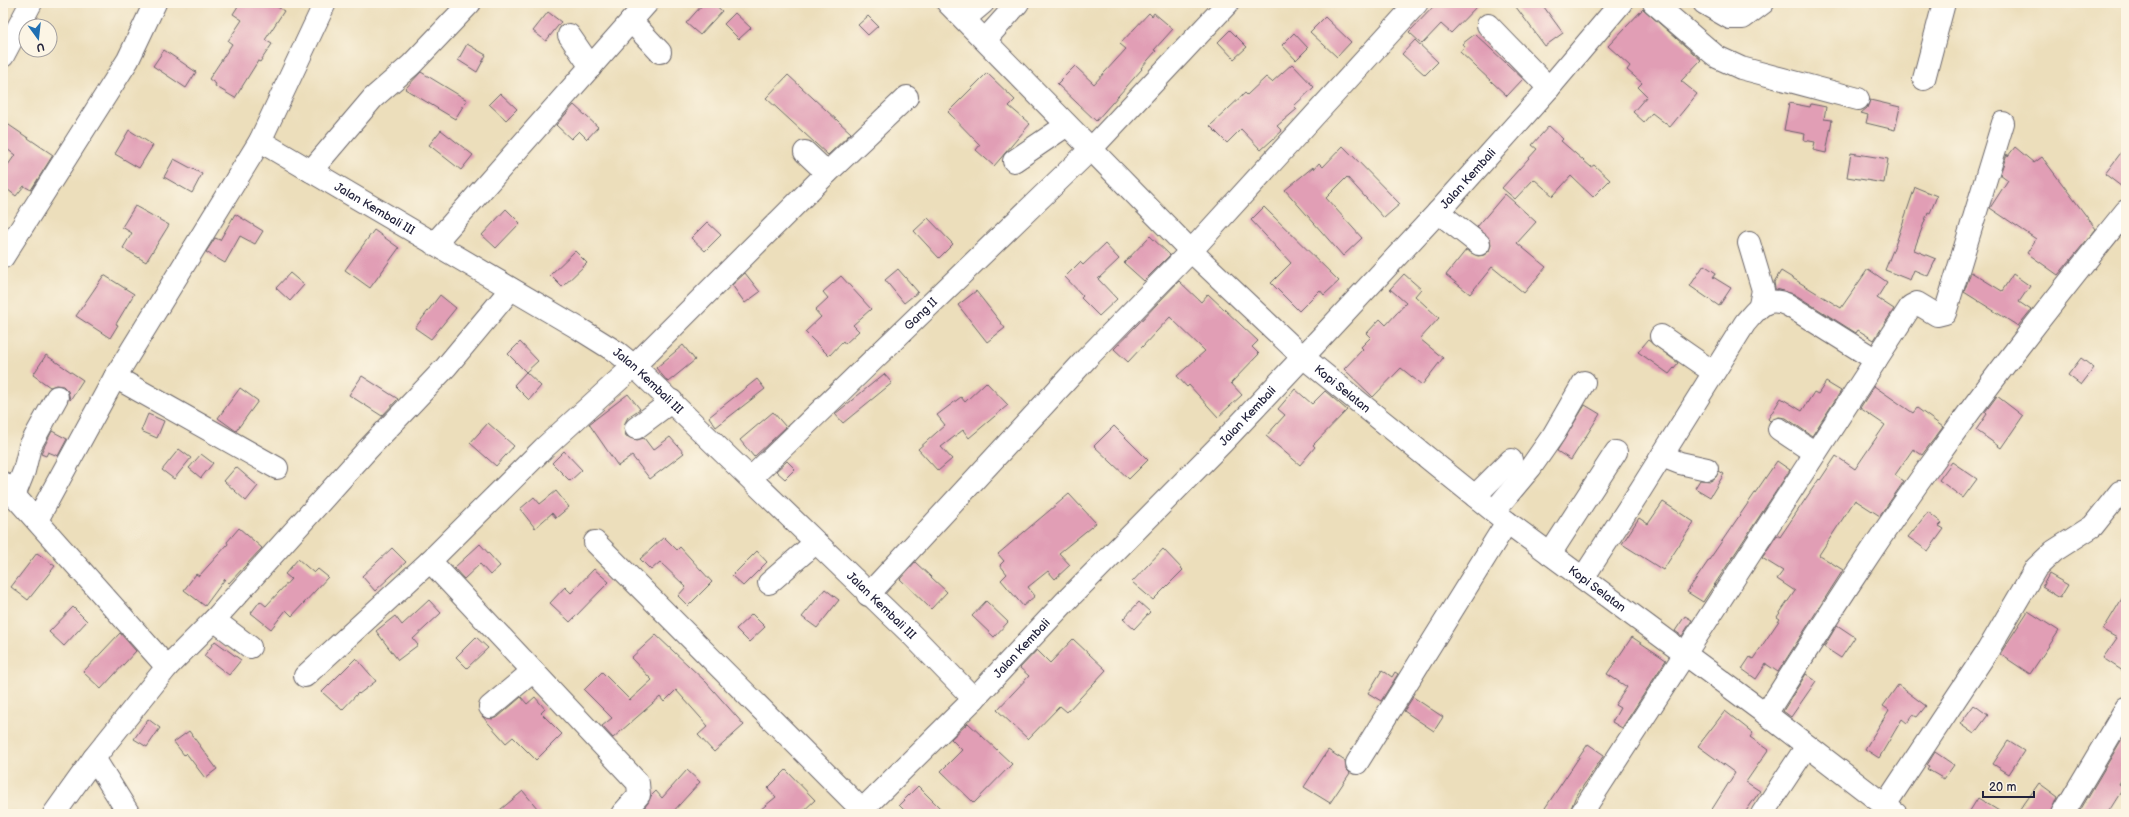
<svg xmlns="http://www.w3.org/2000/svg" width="2129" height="817" viewBox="0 0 2129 817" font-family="'Balsamiq Sans',sans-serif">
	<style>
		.building { fill: #e19eb5 }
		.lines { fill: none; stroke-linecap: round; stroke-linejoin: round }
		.minor-casing { stroke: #696468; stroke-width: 24 }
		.minor { stroke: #fff; stroke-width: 22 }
		.labels { text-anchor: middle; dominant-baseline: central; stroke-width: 3; stroke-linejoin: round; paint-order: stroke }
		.street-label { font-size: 12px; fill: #22223b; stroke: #fcf5e5 }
	</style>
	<rect width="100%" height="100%" fill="#fcf5e5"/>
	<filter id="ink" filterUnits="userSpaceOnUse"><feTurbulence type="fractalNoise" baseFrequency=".025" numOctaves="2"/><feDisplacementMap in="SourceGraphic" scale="8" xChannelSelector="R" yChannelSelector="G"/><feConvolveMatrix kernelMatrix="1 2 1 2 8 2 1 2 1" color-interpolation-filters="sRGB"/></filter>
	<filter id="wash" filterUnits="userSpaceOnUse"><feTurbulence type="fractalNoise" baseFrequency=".012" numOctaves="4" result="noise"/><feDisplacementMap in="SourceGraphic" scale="16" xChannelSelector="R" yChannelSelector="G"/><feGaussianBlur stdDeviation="0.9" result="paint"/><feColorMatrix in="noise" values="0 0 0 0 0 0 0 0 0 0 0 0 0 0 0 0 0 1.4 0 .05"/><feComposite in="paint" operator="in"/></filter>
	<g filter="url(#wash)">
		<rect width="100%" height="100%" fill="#ecdebb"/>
		<g id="blocks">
			<g class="building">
				<path d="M240,3H271L284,11L265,40L272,44L260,62L258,61L235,98L215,86L216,84L209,79L232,44L228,41L242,20L233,14Z"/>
				<path d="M704,3H713L722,11L700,35L686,23Z"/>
				<path d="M1437,3H1480L1451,33L1441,24L1422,44L1409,32Z"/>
				<path d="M1513,3H1541L1563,33L1545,46Z"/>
				<path d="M1643,9L1701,60L1681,81L1697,94L1670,127L1652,113L1644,122L1633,112L1647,96L1638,87L1642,83L1627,70L1630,66L1608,46Z"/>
				<path d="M548,12L561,22L546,41L533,31Z"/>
				<path d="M735,13L751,28L739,39L724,24Z"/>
				<path d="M1149,13L1152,16L1154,13L1173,29L1154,50L1156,51L1141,68L1142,69L1096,121L1057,84L1075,66L1094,84L1126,49L1120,44Z"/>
				<path d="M868,16L878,26L868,35L858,25Z"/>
				<path d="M1325,17L1351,42L1337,57L1310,32Z"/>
				<path d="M1230,30L1247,47L1234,59L1218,42Z"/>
				<path d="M1294,33L1308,48L1296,60L1282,45Z"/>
				<path d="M1475,34L1523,79L1507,96L1460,52L1465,46L1462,44Z"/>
				<path d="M1415,40L1438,62L1425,75L1402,54Z"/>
				<path d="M467,44L486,55L477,72L458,60Z"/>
				<path d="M164,50L196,72L186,88L153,66Z"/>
				<path d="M1292,64L1314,87L1294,106L1297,109L1277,126L1282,131L1261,150L1241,129L1227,143L1210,126L1245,93L1247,95L1266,77L1272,82Z"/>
				<path d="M421,72L467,100L455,119L405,89Z"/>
				<path d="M987,73L1015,100L1009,106L1030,124L994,166L976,150L980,145L948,112Z"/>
				<path d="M788,75L851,133L828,155L766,98Z"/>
				<path d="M500,93L517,109L506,120L489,104Z"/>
				<path d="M1870,100L1900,107L1895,130L1866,123L1868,115L1861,113L1867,108Z"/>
				<path d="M1789,103L1810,107L1811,104L1826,107L1824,119L1832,120L1826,153L1813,150L1815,142L1804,140L1805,134L1784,130Z"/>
				<path d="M574,105L598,127L587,139L579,131L571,139L556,125Z"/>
				<path d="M3,121L53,155L31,190L24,186L16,196L3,186V172L15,155L3,146Z"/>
				<path d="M1549,126L1563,139L1561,141L1591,167L1594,165L1610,180L1593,197L1571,176L1553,196L1534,179L1515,199L1502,188L1537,149L1532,145Z"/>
				<path d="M129,130L153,145L139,168L115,154Z"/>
				<path d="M441,130L473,155L461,170L429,145Z"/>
				<path d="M1343,146L1400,204L1384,218L1347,177L1326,198L1362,238L1343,256L1285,190L1313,167L1314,169L1319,163L1323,167Z"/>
				<path d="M2126,146V190L2105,174Z"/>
				<path d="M2015,147L2034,163L2042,157L2096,229L2058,275L2027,253L2036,239L1990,208L2008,180L2000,174L2007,154L2008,156Z"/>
				<path d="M1851,153L1888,159L1884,183L1847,177Z"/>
				<path d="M174,159L202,174L192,193L164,177Z"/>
				<path d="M1915,187L1937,196L1930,213L1928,212L1914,250L1936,259L1928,276L1914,270L1910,280L1885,270L1897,240Z"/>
				<path d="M1505,194L1536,222L1517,243L1546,267L1524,293L1492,267L1470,294L1446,275L1466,250L1478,256L1484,255L1489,251L1491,245L1490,239L1477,227Z"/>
				<path d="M135,206L169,225L146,262L123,248L132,233L122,227Z"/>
				<path d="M1264,207L1339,281L1324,295L1320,290L1299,311L1271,283L1291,263L1251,220Z"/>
				<path d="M506,209L520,223L496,248L482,235Z"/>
				<path d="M235,214L263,231L255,244L240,236L225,263L206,252L215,238L220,240Z"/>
				<path d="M928,218L953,244L939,258L914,231Z"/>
				<path d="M707,222L721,235L705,251L691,238Z"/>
				<path d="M374,230L399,248L370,288L345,270Z"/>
				<path d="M1150,236L1170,255L1144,281L1124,263Z"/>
				<path d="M1105,244L1119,259L1098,279L1117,299L1099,316L1081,298L1083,296L1065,277L1080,262L1083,265Z"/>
				<path d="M575,251L587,263L562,287L550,275Z"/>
				<path d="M1704,265L1716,273L1713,277L1731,288L1719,306L1690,286Z"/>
				<path d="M898,269L918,292L904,303L885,280Z"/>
				<path d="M1868,269L1887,282L1877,298L1894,309L1874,340L1858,330L1856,333L1794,294L1775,289L1774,282L1781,271L1841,308Z"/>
				<path d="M1971,272L2002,291L2013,274L2030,286L2019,302L2031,310L2018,326L1964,292Z"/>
				<path d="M290,273L304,285L290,301L276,288Z"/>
				<path d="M745,273L760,292L745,303L732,285Z"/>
				<path d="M1404,274L1421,289L1415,296L1439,318L1420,339L1443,358L1422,385L1401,368L1373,397L1344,369L1363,349L1361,347L1371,337L1367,333L1380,319L1386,325L1406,303L1390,289Z"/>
				<path d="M104,275L134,294L116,324L118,325L110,338L76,316Z"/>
				<path d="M841,276L871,309L853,325L859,331L845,344L843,341L829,356L805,332L821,317L815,310L828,298L823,292Z"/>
				<path d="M1179,281L1201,302L1208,294L1258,341L1252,347L1259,354L1231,383L1242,395L1218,417L1189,385L1187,387L1177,376L1205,351L1170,317L1128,362L1114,349Z"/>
				<path d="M976,291L1005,328L987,342L958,305Z"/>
				<path d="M440,295L456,308L431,339L415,328Z"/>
				<path d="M1648,340L1678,363L1669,374L1638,352Z"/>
				<path d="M520,342L538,361L526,372L508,354Z"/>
				<path d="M683,345L695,360L668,382L656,368Z"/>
				<path d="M46,355L83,380L70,400L68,391L63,386L56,385L50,387L33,375Z"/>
				<path d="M2081,358L2094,368L2081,385L2068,375Z"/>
				<path d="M526,372L541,386L529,400L514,385Z"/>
				<path d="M884,374L892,383L843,423L835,414Z"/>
				<path d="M362,376L398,399L382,416L349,395Z"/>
				<path d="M757,379L765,389L716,427L709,417Z"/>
				<path d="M986,382L1008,405L969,438L963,430L941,447L952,459L938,471L918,449L945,425L937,415L961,397L965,402Z"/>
				<path d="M1826,382L1841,391L1812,436L1786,418L1779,417L1770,421L1768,419L1781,398L1802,411L1814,392L1818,394Z"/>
				<path d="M1874,386L1913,413L1917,408L1943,427L1922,455L1913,449L1895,475L1904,481L1880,516L1855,500L1819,555L1843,570L1778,672L1766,664L1756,679L1742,669L1750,657L1753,659L1780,619L1777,617L1795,591L1777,579L1783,571L1762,558L1777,535L1780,537L1819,479L1820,480L1836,456L1855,469L1885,425L1860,408Z"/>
				<path d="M240,388L258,401L236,431L218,418Z"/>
				<path d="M1295,389L1312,404L1325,391L1347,410L1313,445L1315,447L1300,465L1266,436L1285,415L1278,409Z"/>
				<path d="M628,394L640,409L628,417L625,423L624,429L626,436L637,440L644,438L653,450L670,437L684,453L650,479L632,456L618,466L589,424Z"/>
				<path d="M1997,396L2023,416L2001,448L1976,430L1987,414L1985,412Z"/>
				<path d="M1585,405L1600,414L1571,460L1557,451Z"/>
				<path d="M773,412L786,427L754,457L740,440Z"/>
				<path d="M148,414L164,421L157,438L141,431Z"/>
				<path d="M488,423L514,446L496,466L470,443Z"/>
				<path d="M1114,426L1148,460L1129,479L1094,446Z"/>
				<path d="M52,431L67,439L58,456L48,452L46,456L41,454L42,451Z"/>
				<path d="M179,449L191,458L174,479L162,470Z"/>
				<path d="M564,451L582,470L570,481L552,463Z"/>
				<path d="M201,454L213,463L201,478L189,468Z"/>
				<path d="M787,461L795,469L785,479L776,471Z"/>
				<path d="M1777,461L1790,470L1703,602L1687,592Z"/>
				<path d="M1952,462L1977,479L1963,498L1939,480Z"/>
				<path d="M236,467L258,486L246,501L224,481Z"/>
				<path d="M1719,471L1724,474L1710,497L1695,488L1700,480L1711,481L1716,477Z"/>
				<path d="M556,491L569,507L556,518L552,513L535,528L520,509L534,497L540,504Z"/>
				<path d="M1069,494L1096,523L1059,553L1070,565L1055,579L1048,571L1028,587L1035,596L1023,606L1001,580L1007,574L1000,565L1004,561L998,554Z"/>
				<path d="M1663,502L1694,522L1663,570L1622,544L1639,518L1648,524Z"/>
				<path d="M1928,512L1942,523L1939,526L1944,529L1928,551L1908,537Z"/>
				<path d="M239,528L262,548L229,583L225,579L205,606L184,590L196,574L199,576L228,544L227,542Z"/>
				<path d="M664,537L677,550L680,547L712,582L688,606L678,596L686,587L660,562L651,570L640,559Z"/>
				<path d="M480,544L500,566L490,575L480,564L464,579L454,568Z"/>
				<path d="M392,548L406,562L375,591L362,576Z"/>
				<path d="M1163,549L1183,570L1153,600L1132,582Z"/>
				<path d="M757,551L767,562L743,586L732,576Z"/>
				<path d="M37,553L55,566L28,600L11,587Z"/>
				<path d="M298,559L314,573L318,569L328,577L292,616L286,610L271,629L251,613L260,601L266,606L291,579L285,574Z"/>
				<path d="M915,562L947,592L931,609L900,579Z"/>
				<path d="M594,569L609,582L570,622L550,603L565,587L571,593Z"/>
				<path d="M2049,574L2068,585L2060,598L2042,587Z"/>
				<path d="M825,589L839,600L817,628L802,617Z"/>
				<path d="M2126,592V673L2103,658L2117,638L2103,630Z"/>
				<path d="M429,600L441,613L413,639L418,645L398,660L376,631L395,616L402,625Z"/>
				<path d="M986,601L1008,622L994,637L972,616Z"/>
				<path d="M1139,602L1150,612L1134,629L1123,619Z"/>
				<path d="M73,607L87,621L64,646L49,632Z"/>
				<path d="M2028,611L2059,631L2030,674L2000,654Z"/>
				<path d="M752,614L765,627L749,642L736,629Z"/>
				<path d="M1685,616L1692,620L1682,636L1675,631Z"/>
				<path d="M1837,625L1855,637L1841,658L1824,647Z"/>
				<path d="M120,633L136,651L101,689L83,672Z"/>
				<path d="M656,635L706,682L744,725L714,752L698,735L708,726L676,690L664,702L660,697L613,738L602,726L612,718L584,690L602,672L630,700L652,680L631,658Z"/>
				<path d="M476,637L488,648L467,668L456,657Z"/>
				<path d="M1632,637L1666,660L1622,728L1612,722L1620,708L1615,705L1627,687L1607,674Z"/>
				<path d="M1073,639L1106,670L1067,712L1060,706L1028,739L997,710L1029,676L1020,668L1037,650L1050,663Z"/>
				<path d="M215,641L241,660L229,675L204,656Z"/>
				<path d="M356,658L376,681L359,694L358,693L342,710L322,692Z"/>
				<path d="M1382,670L1392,677L1395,672L1398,674L1381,701L1368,693Z"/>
				<path d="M1806,674L1816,681L1791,717L1783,711Z"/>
				<path d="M1898,685L1926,706L1917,717L1913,715L1907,723L1902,719L1879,758L1865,749L1889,710L1883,706Z"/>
				<path d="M521,697L527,704L535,697L545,709L541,713L562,734L536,760L513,737L506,743L482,716L492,719L498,717Z"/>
				<path d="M1413,697L1443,717L1434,731L1404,711Z"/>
				<path d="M1974,705L1988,715L1974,734L1960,724Z"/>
				<path d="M1725,711L1753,733L1750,737L1768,750L1746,782L1760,791L1744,814H1709L1735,773L1698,746Z"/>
				<path d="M148,719L160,728L147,747L134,739Z"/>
				<path d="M968,723L1012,764L974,803L941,771L962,750L951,739Z"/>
				<path d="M189,731L217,769L205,778L186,753L184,755L174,742Z"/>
				<path d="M2126,732V772L2119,784L2124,787L2107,814H2078Z"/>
				<path d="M2008,741L2024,751L2009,774L1993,764Z"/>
				<path d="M1588,744L1604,755L1575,798L1569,814H1541Z"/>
				<path d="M1328,750L1345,761L1346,769L1350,773L1330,803L1304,787Z"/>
				<path d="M1935,752L1954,765L1944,779L1927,769L1929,766L1927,765Z"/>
				<path d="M687,770L700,782L671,814H639L648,803L651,796L656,791L662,798Z"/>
				<path d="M786,770L815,800L800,814H755L776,797L768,788Z"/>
				<path d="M2039,783L2058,797L2051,814H2017Z"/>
				<path d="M918,786L946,814H908L899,805Z"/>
				<path d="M523,791L542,814H495Z"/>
				<path d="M1978,798L2004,814H1968Z"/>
			</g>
		</g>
	</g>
	<g filter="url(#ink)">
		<use href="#blocks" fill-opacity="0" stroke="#696468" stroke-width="1"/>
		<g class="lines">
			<defs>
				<g id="minor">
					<path id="s1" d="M948,3L1191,251L1303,357L1507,522L1766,714L1896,814"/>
					<path d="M1654,3L1717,57L1741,68L1858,99"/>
					<path d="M1704,3L1730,18H1743L1763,3"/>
					<path d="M964,19L983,3"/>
					<path d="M631,21L660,52"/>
					<path d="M1488,25L1549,88"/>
					<path d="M569,35L591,67"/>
					<path d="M985,40L1018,3"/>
					<path d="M3,56L31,3"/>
					<path d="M1924,79L1944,3"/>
					<path id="s2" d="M260,141L578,328L618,353L634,366L912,635L974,699"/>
					<path d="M805,152L827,173"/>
					<path d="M1014,161L1067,125"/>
					<path d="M311,171L373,98L411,65L470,3"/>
					<path d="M1438,212L1479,244"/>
					<path d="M1749,243L1763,290L1760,305"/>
					<path d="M434,244L647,3"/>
					<path d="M3,257L128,60L155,3"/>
					<path d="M1661,336L1713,372"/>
					<path d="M115,377L277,468"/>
					<path d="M636,428L672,401"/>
					<path d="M1779,429L1815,453"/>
					<path d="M1662,456L1680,463L1707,469"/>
					<path id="s3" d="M751,478L1091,149L1228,3"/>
					<path d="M3,483L167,667L94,758L54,814"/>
					<path d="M14,496L24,471L30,446L57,397"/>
					<path d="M1475,496L1511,460"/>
					<path d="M1494,511L1531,467L1554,434L1584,382"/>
					<path d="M37,520L115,377L260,141L325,3"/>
					<path d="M595,542L862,810"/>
					<path d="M1550,554L1616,452"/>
					<path d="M430,561L638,783L639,795L622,814"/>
					<path d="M1583,578L1641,489L1745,323C1758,308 1766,295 1788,305L1876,360"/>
					<path d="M769,583L815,543"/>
					<path d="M868,595L1087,358L1191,251L1417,3"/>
					<path d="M214,620L250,647"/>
					<path d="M167,667L214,620L368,449L446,367L511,289"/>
					<path d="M305,676L430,561L544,448L634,366L827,173L907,97"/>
					<path d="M490,707L533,671"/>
					<path d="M1766,714C1822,626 1877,539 1938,455C1998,371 2062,290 2126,211"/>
					<path d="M94,758L129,814"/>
					<path d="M1357,763L1507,522"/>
					<path d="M1885,805L1988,650L2036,568L2054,551L2093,526L2120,492"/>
					<path id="s4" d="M858,814L974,699L1064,603L1223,442L1303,357L1438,212L1549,88L1621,3"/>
					<path d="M1581,814L1911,306L1917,303L1937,315L1945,313L2003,123"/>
					<path d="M1762,814L1807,746"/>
					<path d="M2063,814L2126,708"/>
				</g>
			</defs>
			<use href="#minor" class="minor-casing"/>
			<use href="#minor" class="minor"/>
		</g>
	</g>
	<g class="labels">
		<g class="street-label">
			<text stroke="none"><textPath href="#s4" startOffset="881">Jalan Kembali</textPath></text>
			<text stroke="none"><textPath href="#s2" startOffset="133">Jalan Kembali III</textPath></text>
			<text stroke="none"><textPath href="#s3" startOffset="236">Gang II</textPath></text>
			<text stroke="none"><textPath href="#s2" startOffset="457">Jalan Kembali III</textPath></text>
			<text stroke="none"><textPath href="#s1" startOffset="552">Kopi Selatan</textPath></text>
			<text stroke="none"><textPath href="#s4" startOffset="557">Jalan Kembali</textPath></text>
			<text stroke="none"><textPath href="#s1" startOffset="876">Kopi Selatan</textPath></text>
			<text stroke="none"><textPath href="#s2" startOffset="781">Jalan Kembali III</textPath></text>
			<text stroke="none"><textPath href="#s4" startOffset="233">Jalan Kembali</textPath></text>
		</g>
	</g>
	<rect width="2129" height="817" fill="none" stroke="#fcf5e5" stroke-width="16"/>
	<g transform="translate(38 38) rotate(165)"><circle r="19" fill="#fcf5e5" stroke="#a5a1a1"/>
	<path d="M0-3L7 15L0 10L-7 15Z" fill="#1f6fb2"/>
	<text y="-6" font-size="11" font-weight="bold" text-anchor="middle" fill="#22223b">U</text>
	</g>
	<path d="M1983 791v6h51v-6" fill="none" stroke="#22223b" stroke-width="2"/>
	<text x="1989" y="791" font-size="12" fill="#22223b" stroke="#fcf5e5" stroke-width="3" paint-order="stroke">20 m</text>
</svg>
